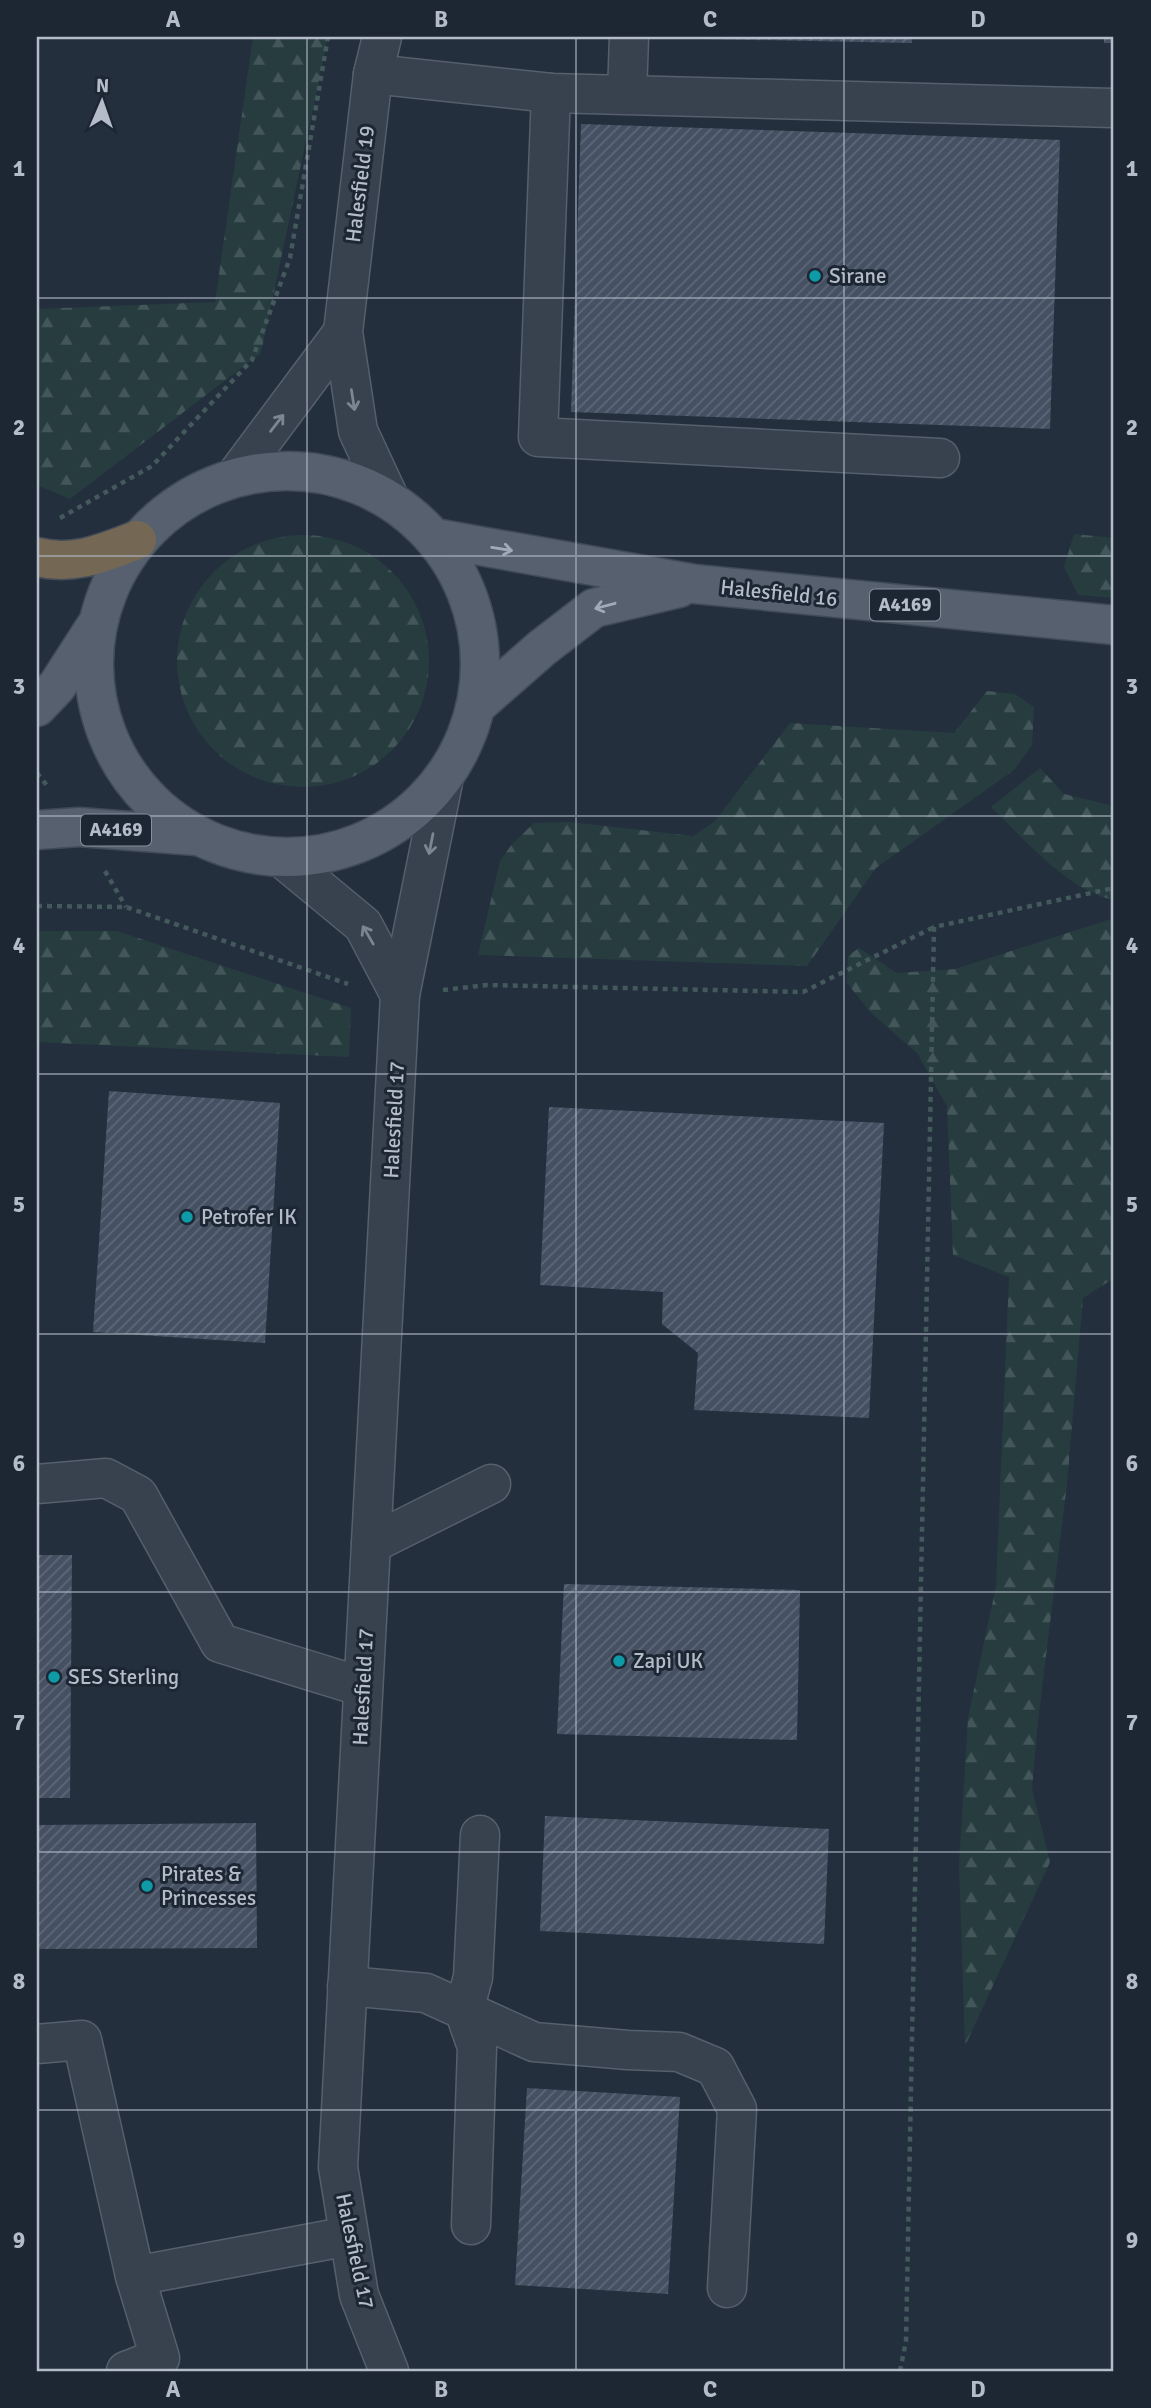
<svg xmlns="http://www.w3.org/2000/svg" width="1151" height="2408" viewBox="0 0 1151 2408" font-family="Signika,sans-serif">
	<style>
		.forest { fill: url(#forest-firs) }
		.building { fill: url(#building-hatch) }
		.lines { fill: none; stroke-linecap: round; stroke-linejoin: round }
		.minor-casing { stroke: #565f6c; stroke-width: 41 }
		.major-casing { stroke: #414a57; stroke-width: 41 }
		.highway-casing { stroke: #434c59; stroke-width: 41 }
		.path { stroke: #44595c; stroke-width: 4.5; stroke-dasharray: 5 5; stroke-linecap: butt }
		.minor { stroke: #38414e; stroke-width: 38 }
		.major { stroke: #56606e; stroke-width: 38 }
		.highway { stroke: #746855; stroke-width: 38 }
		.oneway { stroke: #7c8592 }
		.oneway2 { stroke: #a1aab7 }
		.grid { fill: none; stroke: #b4bcc9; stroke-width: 2; stroke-opacity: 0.55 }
		.culture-dot { fill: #0f9aa8; stroke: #1d2633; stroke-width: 2.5 }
		.labels { text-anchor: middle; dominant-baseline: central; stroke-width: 6; stroke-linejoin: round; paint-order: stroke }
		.shield { fill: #1d2633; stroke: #878f9c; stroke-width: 2 }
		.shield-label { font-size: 19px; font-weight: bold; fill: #b4bcc9 }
		.street-label { font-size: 21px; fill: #b4bcc9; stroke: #1d2633 }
		.poi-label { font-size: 21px; fill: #b4bcc9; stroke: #1d2633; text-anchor: start }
		.neatline { fill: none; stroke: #b4bcc9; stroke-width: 2.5 }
		.grid-label { font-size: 23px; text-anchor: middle; font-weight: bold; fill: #b4bcc9 }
	</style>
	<defs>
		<pattern id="forest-firs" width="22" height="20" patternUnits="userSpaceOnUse" patternTransform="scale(1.75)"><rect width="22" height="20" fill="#263c3f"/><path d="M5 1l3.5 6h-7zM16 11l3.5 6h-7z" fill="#435659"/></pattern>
		<pattern id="building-hatch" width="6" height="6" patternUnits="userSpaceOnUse" patternTransform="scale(1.75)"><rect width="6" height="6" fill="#455162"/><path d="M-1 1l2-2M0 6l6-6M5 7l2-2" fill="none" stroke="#5d6877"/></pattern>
	</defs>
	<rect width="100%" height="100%" fill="#242f3e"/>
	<g class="forest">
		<path d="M253,37H328L261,353L70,499L37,485V309L215,302Z"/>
		<path d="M1074,534L1114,538V598L1078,595L1064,567Z"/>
		<circle cx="303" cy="661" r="126"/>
		<path d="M987,691L1015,694L1034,707L1032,745L1014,770L876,868L807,966L478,955L500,861L512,844L534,823L570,822L693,836L715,821L790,723L954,733Z"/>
		<path d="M1040,768L1064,794L1114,806V900C1067,891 1025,839 991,807Z"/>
		<path d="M1114,918V1278L1083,1298L1067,1484L1038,1721L1032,1789L1050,1862L965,2046L959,1864L968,1718L996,1586L1009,1277L953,1255L947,1106L917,1053L871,1013L847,983L848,956L859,948L897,973L955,969Z"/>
		<path d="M37,931H117L351,1008L349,1057L37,1042Z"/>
	</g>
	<g class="building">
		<path d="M704,37H912V43L704,39Z"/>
		<rect x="1104" y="37" width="10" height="6"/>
		<path d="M581,124L1060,140L1050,429L571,412Z"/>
		<path d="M109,1091L280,1103L265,1343L93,1332Z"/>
		<path d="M549,1107L884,1123L869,1418L694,1410L698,1353L662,1324L663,1292L540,1285Z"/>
		<path d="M37,1555H72L70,1798H37Z"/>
		<path d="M564,1584L800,1590L797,1740L557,1734Z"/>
		<path d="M545,1816L829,1829L824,1944L540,1931Z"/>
		<path d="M256,1823L257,1948L37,1949V1825Z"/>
		<path d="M527,2088L680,2097L668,2294L515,2285Z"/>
	</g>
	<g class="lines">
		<defs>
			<g id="minor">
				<path d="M382,37L373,74L343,332L358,431L390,500"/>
				<path d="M373,74L551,93L1114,108"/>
				<path d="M551,93L538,437L940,458"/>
				<path d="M627,94L629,37"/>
				<path d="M235,477L343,332"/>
				<path d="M282,858L363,925L400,995"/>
				<path d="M37,1484L106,1478L138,1495L220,1643L363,1687"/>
				<path d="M371,1544L491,1484"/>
				<path d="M347,1986L426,1993L534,2042L628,2050L679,2052L715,2067L737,2109L727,2288"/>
				<path d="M37,2044L82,2040L135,2276L349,2236"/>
				<path d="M471,2225L477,2047L464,2010L473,1977L480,1835"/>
				<path d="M126,2371L160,2358L135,2276"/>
				<path d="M389,2371L359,2295L338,2167L400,995L444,777"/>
			</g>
			<g id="major">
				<circle cx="287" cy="664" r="193"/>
				<path d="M435,538L695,584L1114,625"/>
				<path d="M477,705L542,648L594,608L679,588"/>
				<path d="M37,707L57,686L95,627"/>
				<path d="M37,830L79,827L196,836"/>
			</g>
			<path id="highway" d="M37,557C74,566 103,553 137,540"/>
		</defs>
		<use href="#minor" class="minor-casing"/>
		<use href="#major" class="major-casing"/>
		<use href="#highway" class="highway-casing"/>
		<g class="path">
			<path d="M60,518L152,466L252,360L290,258L328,37"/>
			<path d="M37,773L49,788"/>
			<path d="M105,871L126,907"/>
			<path d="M37,906L126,907L348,984"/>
			<path d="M443,990L487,985L803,992L934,927"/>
			<path d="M900,2371L906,2341L934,927L1114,888"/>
		</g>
		<use href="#minor" class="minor"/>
		<use href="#major" class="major"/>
		<use href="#highway" class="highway"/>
	</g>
	<defs><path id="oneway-shaft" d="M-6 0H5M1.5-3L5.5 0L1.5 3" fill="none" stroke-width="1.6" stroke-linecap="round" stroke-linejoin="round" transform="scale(1.75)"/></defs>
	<g class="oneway">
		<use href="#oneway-shaft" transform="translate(353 400) rotate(81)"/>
		<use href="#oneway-shaft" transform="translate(277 423) rotate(-52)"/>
		<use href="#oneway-shaft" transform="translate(431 844) rotate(101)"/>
		<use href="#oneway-shaft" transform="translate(368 935) rotate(-120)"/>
	</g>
	<g class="oneway2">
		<use href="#oneway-shaft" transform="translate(502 549) rotate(9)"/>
		<use href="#oneway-shaft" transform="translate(605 606) rotate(165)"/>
	</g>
	<path class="grid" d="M307,37V2371M576,37V2371M844,37V2371M37,298H1114M37,556H1114M37,816H1114M37,1074H1114M37,1334H1114M37,1592H1114M37,1852H1114M37,2110H1114"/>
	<g class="culture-dot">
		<circle cx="815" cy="276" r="7"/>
		<circle cx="187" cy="1217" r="7"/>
		<circle cx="619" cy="1661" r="7"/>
		<circle cx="54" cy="1677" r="7"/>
		<circle cx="147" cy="1886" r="7"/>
	</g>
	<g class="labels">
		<g class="shield">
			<rect x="870" y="589.5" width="70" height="31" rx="5"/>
			<rect x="81" y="814.5" width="70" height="31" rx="5"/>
		</g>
		<g class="shield-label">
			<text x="905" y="605">A4169</text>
			<text x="116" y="830">A4169</text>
		</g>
		<g class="street-label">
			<text transform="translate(360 184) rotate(-83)">Halesfield 19</text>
			<text transform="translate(779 593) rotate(6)">Halesfield 16</text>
			<text transform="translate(394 1120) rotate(-87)">Halesfield 17</text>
			<text transform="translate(363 1687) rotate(-87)">Halesfield 17</text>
			<text transform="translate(355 2251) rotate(78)">Halesfield 17</text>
		</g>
		<g class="poi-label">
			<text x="829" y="276">Sirane</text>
			<text x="201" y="1217">Petrofer IK</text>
			<text x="633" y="1661">Zapi UK</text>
			<text x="68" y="1677">SES Sterling</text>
			<text x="161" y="1874">Pirates &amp;<tspan x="161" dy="24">Princesses</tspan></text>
		</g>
	</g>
	<rect width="1151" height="2408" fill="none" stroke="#1d2633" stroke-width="77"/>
	<g transform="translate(102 102) rotate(2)" stroke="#1d2633" stroke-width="5" paint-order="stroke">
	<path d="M0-5L12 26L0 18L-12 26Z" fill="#b4bcc9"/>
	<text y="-10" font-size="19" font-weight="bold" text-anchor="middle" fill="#b4bcc9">N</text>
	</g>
	<rect x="38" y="38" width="1074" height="2332" class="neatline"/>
	<g class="grid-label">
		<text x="173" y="27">A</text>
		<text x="441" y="27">B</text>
		<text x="710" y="27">C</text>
		<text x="978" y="27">D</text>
		<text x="19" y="176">1</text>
		<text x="1132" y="176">1</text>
		<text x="19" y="435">2</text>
		<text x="1132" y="435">2</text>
		<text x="19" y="694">3</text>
		<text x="1132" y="694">3</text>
		<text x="19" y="953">4</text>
		<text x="1132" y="953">4</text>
		<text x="19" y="1212">5</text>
		<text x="1132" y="1212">5</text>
		<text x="19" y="1471">6</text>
		<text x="1132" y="1471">6</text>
		<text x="19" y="1730">7</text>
		<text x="1132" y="1730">7</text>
		<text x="19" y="1989">8</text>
		<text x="1132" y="1989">8</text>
		<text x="19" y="2248">9</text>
		<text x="1132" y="2248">9</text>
		<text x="173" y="2397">A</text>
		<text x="441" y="2397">B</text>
		<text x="710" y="2397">C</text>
		<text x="978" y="2397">D</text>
	</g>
</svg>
